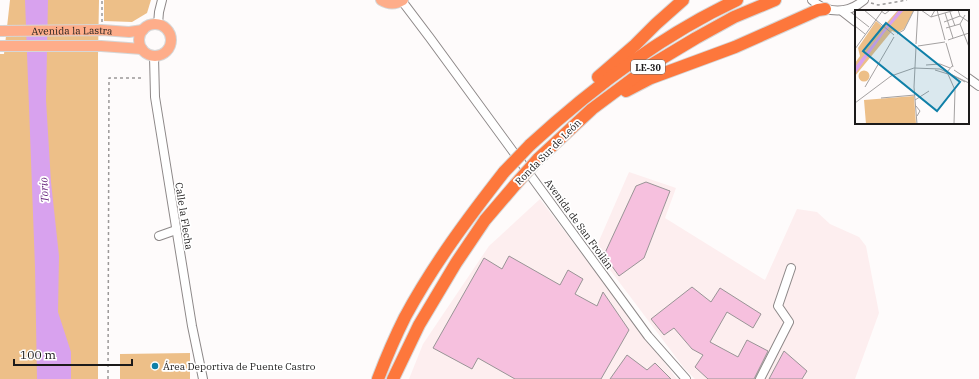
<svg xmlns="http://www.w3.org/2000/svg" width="979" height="379" viewBox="0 0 979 379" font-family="'IBM Plex Serif',serif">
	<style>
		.built { fill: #fdeeef }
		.green { fill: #edbf88 }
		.water { fill: #d8a2ee }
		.building { fill: #f6c0de; stroke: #999496 }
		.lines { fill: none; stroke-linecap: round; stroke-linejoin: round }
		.minor-casing { stroke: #8d8888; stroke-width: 10 }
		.major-casing { stroke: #d6d6d6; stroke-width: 12 }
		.highway-casing { stroke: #d6d6d6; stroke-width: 14 }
		.path { stroke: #9b9898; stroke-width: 1.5; stroke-dasharray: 3 3; stroke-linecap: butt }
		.minor { stroke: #fff; stroke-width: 8 }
		.major { stroke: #fead8a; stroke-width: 10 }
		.highway { stroke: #fd773c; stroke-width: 12 }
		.highway-bridge-casing { stroke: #d6d6d6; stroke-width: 14; stroke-linecap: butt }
		.highway-bridge { stroke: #fd773c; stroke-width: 12 }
		.poi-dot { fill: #1080a8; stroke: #fff; stroke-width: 1.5 }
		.labels { text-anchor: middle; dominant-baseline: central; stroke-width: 3.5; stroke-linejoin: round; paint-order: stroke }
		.shield { fill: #fff; stroke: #605f5f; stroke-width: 1 }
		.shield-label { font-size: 9px; font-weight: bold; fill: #1c1a1a }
		.street-label { font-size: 10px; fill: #1c1a1a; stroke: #fff }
		.poi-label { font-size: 10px; fill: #1c1a1a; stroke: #fff; text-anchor: start }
		.water-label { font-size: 11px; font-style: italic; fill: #68277f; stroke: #fff }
		.inset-road { fill: none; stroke: #a4a1a1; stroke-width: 1 }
		.view { fill: #1080a8; fill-opacity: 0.15; stroke: #1080a8; stroke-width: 2 }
		.inset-edge { fill: none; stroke: #1c1a1a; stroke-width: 2 }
	</style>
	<rect width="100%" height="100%" fill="#fefbfb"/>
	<g class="built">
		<path d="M629,172L676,188L665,218L765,280L797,209L817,212L830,224L859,237L866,246L879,313L855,379H695L684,368L595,250Z"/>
		<path d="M540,199L677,379H409L423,344L489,246Z"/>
	</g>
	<g class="green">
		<path d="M10,0H99L98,56V379H0V54H4Z"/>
		<path d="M104,0H151L147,13L132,22L104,21Z"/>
		<path d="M190,353V379H120V354Z"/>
	</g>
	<path class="water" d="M25,0H48L46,100L51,182L59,256L58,312L71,352V379H37L35,267Z"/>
	<g class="building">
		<path d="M646,182L670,191L644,258L619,276L604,255L636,186Z"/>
		<path d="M509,256L560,285L568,270L583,279L575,294L597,306L603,292L629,330L601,379H515L478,358L472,369L433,348L484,258L502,269Z"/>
		<path d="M692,287L711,302L720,288L761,314L753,328L727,312L710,342L738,357L747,340L768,351L754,379H708L695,367L703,355L692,349L674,328L664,335L651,319Z"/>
		<path d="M784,351L807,371L802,379H769Z"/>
		<path d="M627,355L647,370L655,363L671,379H610Z"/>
	</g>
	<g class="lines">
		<defs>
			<g id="minor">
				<path d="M812,0C827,14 848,14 864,0"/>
				<path d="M402,1L430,38L648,336L686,379"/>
				<path d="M842,11L856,22"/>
				<path d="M158,24L159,12L162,0"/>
				<path d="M154,56L155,97L192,326L203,379"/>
				<path d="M968,78L979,86"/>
				<path d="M159,236L176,230"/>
				<path d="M760,379L789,322L778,306L791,268"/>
			</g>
			<g id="major">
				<path d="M381,0C389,5 395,5 403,0"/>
				<circle cx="155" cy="40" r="16"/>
				<path id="s1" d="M0,31L102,30L129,32L143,30"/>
				<path d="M0,46H101L142,49"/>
			</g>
			<g id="highway">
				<path d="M598,77L635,45L656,24L683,0"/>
				<path d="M626,91L651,78L735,47L818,10L825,9"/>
				<path d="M530,145C592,88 660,36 737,0"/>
				<path d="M538,159L592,109L651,65L696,38L734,17L775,0"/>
				<path d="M378,379C386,358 395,337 405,317C433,265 468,218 504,172"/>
				<path d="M393,379L419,325L456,263L485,220L515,185"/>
			</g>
		</defs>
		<use href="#minor" class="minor-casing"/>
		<use href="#major" class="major-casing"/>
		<use href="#highway" class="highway-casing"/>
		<g class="path">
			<path d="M871,3L878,5L907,0"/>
			<path d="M102,22V0"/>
			<path d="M108,379L109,78H141"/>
		</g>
		<use href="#minor" class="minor"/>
		<use href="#major" class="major"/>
		<use href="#highway" class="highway"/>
		<defs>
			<g id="highway-bridge">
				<path d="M504,172L530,145"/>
				<path d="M515,185L538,159"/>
			</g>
		</defs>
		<use href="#highway-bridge" class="highway-bridge-casing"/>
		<use href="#highway-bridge" class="highway-bridge"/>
	</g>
	<circle class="poi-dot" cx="155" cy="366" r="4"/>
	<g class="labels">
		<rect class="shield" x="631" y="60" width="34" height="14" rx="3"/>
		<g class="shield-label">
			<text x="648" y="67">LE-30</text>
		</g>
		<g class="street-label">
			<text stroke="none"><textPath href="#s1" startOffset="72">Avenida la Lastra</textPath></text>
			<text transform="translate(548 152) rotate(-45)">Ronda Sur de León</text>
			<text transform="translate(184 216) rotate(81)">Calle la Flecha</text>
			<text transform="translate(579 224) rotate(54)">Avenida de San Froilán</text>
		</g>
		<g class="poi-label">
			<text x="163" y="366">Área Deportiva de Puente Castro</text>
		</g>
		<g class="water-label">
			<text transform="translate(44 190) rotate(-93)">Torío</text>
		</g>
	</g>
	<g transform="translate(855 10)">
		<rect width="114" height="114" fill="#fefbfb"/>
		<path d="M43,0H59L49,19L42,23L37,21L0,66V53L5,46L3,38L21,11L28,17ZM3.5 66a5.5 5.5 0 1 1 11 0a5.5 5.5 0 1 1-11 0ZM59,86L61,114H11L9,90Z" fill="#edbf88"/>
		<path d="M44,0H49L29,23L0,64V57Z" fill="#d8a2ee"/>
		<path class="inset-road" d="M9,0L39,25M25,0L30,4L35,0M66,0L76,7L80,0M82,0L90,30M103,0L105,6L114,12M95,2L100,16M90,3L98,28M0,6L14,17M76,7L100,0M89,12L105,6M105,14L114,37M0,16L10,24M91,18L105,14L110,5M42,24L49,20L59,0M93,30L114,23M91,33L98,57M61,34L63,0M63,36L90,32M61,37L59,77L62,114M0,39L28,0M71,55L85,54L95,58M98,55L92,62L100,80L99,114M80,60L93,64M99,60L114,70M97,65L110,72M10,77L39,27M26,88L60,85M60,90L74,81M0,93L36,66L59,58L85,59L114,73M61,96L65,101L62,106"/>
		<path class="view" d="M31,13L105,72L82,101L8,41Z"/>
		<rect width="114" height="114" class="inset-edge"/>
	</g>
	<path d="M14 359v6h118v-6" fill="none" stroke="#1c1a1a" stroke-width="2"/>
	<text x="20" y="359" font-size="12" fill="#1c1a1a" stroke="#ffffff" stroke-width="3" paint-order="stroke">100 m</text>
</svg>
